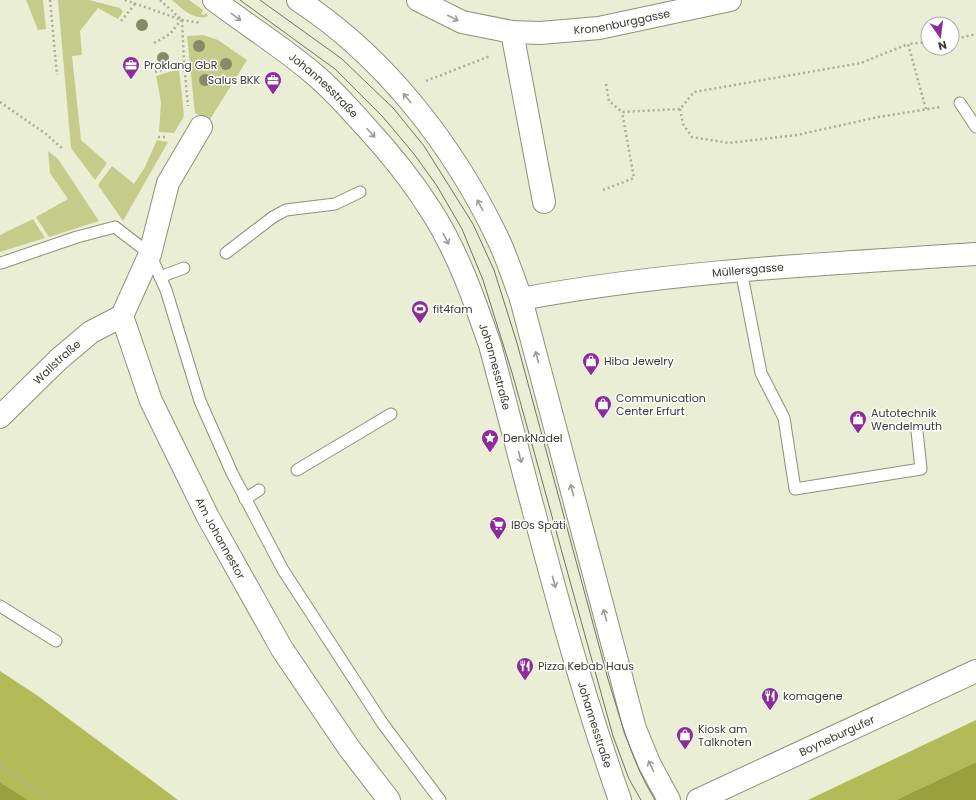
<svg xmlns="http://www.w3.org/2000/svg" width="976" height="800" viewBox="0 0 976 800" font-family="Poppins,sans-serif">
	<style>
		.green { fill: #c5cc89 }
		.forest { fill: #b3bb58 }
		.water { fill: #9aa13c }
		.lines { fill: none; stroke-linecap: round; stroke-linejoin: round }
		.service-casing { stroke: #8e9179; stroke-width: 13 }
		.minor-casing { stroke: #8e9179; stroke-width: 24 }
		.path { stroke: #abad99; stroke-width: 2.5; stroke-dasharray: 2 3; stroke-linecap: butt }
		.service { stroke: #fff; stroke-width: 11 }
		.minor { stroke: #fff; stroke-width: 22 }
		.tram { stroke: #727465; stroke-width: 1 }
		.tree { fill: #868a67 }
		.oneway { stroke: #9c9c97 }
		.labels { text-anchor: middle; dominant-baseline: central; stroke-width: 3; stroke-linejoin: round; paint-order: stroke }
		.street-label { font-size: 11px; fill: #38392f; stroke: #fff }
		.poi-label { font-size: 11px; fill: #38392f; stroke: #fff; text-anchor: start }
	</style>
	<rect width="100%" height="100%" fill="#eaeed4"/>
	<g class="green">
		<path d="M26,0H43L46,29L38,30Z"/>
		<path d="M58,0H89L120,8L123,12L118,19L98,8L80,31L82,55L72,56L81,140L107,163L95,180L71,148Z"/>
		<path d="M172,0H189L203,10L201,14L204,15L206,13L208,16C196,22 181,8 172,0Z"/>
		<path d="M203,35L218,40L247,60L209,121L195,113L187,36Z"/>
		<path d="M179,69L184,116L174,133L159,132L161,102L156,76Z"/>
		<path d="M157,140L168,142L123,221L98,185L112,166L134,184L145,167Z"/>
		<path d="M48,151L58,159L99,221L49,237L36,217L68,199L50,173Z"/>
		<path d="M33,219L45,238L0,252V235Z"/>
	</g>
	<g class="forest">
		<path d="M0,671L38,696L178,800H28L0,782Z"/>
		<path d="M976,720V762L896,800H808Z"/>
	</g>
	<g class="water">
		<path d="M976,762V800H896Z"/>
		<path d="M0,782L28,800H0Z"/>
	</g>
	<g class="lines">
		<defs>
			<g id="service">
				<path d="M960,103L976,127"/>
				<path d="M226,253L273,217L286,210L335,204L360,192"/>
				<path d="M1,263L77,237L115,227L150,254L166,290L200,401L232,473L283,570L383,724L440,800"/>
				<path d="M741,270L761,373L784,418L795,489L921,469L917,431"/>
				<path d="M160,277L184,268"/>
				<path d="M297,470L391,414"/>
				<path d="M245,499L259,490"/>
				<path d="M0,606L56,641"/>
			</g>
			<g id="minor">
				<path id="s1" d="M214,0C247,25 282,47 314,74C332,89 349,108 365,126C389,152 411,179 430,209C457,250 474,299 490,345C531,497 567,651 620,800"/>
				<path d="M298,0C385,57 454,146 498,239C507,258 514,279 521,299L635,729L650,765L669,800"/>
				<path id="s2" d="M418,0L462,22L512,32L540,33L599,28L730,0"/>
				<path d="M512,32L544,202"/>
				<path id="s3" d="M201,127L168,183L150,254L122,316L151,401L208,517L282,649L349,748L389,800"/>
				<path id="s4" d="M521,299C671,271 824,264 976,254"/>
				<path id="s5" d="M0,417L59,359L91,332L122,316"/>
				<path id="s6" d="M698,800L976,671"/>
			</g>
		</defs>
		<use href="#service" class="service-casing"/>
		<use href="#minor" class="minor-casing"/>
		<g class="path">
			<path d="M50,0L57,75"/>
			<path d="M125,0L182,20L201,23"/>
			<path d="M160,0L182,20L184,63L188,106"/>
			<path d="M121,21L135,4"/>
			<path d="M952,40L976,34"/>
			<path d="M154,43L170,34L181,20"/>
			<path d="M155,72L184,63"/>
			<path d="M426,81L490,56"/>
			<path d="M606,84L609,101L622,112L680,109L694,92L861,63L908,44"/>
			<path d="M0,102L46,134L63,149"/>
			<path d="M680,109L683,124L692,137L729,143L797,135L878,117L941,107"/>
			<path d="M926,109L908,44L928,42"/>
			<path d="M158,137H165"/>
			<path d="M603,190L634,178L622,112"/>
			<path d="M0,766L51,800"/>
		</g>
		<use href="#service" class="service"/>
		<use href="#minor" class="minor"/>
		<g class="tram">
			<path d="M240,0L335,69L383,117L414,154L437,186L462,229L483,280L513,376L613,736L629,779L641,800"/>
			<path d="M260,0L342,59L394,109L424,146L473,224L494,270L517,343L608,679C621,721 632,763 655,800"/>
		</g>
	</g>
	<g class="tree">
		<circle cx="142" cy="25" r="6"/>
		<circle cx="199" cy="46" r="6"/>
		<circle cx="163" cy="58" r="6"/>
		<circle cx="226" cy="64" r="6"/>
		<circle cx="205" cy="80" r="6"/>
	</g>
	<defs><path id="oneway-shaft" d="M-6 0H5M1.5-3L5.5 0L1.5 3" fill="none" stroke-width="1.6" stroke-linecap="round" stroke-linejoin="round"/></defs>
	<g class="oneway">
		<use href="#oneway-shaft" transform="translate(236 17) rotate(36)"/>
		<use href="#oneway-shaft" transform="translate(453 18) rotate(27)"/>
		<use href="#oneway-shaft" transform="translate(407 98) rotate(-130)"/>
		<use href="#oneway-shaft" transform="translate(371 133) rotate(48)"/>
		<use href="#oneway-shaft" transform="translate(480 205) rotate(-118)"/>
		<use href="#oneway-shaft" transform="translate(446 239) rotate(62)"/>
		<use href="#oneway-shaft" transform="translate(537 357) rotate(-105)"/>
		<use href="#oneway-shaft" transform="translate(520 457) rotate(75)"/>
		<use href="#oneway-shaft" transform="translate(572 490) rotate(-105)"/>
		<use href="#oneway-shaft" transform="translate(554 582) rotate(75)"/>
		<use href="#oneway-shaft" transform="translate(605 615) rotate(-105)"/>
		<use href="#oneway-shaft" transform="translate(651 766) rotate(-116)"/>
	</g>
	<defs>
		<symbol id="office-pin" viewBox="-11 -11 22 30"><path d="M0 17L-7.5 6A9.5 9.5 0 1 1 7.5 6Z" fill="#8b2d97" stroke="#fff"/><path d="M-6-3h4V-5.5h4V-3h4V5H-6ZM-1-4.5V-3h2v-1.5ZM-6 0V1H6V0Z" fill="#fff"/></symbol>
		<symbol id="stadium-pin" viewBox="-11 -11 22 30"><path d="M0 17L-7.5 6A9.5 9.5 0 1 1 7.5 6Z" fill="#8b2d97" stroke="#fff"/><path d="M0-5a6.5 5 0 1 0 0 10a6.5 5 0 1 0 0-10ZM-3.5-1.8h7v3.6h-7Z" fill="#fff"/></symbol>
		<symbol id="shop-pin" viewBox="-11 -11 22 30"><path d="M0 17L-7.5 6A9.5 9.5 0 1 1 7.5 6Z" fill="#8b2d97" stroke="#fff"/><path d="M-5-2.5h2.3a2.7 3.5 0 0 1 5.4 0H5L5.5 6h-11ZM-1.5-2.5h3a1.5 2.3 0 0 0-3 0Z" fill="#fff"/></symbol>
		<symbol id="sight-pin" viewBox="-11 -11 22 30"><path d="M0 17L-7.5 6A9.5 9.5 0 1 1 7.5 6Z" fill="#8b2d97" stroke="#fff"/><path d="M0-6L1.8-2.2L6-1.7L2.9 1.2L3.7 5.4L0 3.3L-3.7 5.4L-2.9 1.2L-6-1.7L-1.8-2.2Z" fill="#fff"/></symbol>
		<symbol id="supermarket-pin" viewBox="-11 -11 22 30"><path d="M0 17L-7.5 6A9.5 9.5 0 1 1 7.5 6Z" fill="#8b2d97" stroke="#fff"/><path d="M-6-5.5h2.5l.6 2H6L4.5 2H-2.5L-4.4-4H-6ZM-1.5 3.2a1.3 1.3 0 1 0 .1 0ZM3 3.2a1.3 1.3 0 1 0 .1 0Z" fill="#fff"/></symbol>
		<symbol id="restaurant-pin" viewBox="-11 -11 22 30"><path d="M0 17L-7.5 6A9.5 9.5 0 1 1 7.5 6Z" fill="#8b2d97" stroke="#fff"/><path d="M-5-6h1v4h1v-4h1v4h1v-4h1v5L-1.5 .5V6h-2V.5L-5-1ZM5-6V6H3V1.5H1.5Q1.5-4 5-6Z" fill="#fff"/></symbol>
	</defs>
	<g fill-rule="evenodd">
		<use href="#office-pin" x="121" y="55" width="20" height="27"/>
		<use href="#office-pin" x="263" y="70" width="20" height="27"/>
		<use href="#stadium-pin" x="410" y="299" width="20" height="27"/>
		<use href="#shop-pin" x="581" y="351" width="20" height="27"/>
		<use href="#shop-pin" x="593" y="394" width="20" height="27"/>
		<use href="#shop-pin" x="848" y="409" width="20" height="27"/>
		<use href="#sight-pin" x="480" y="428" width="20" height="27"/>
		<use href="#supermarket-pin" x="488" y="515" width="20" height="27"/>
		<use href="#restaurant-pin" x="515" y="656" width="20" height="27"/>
		<use href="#restaurant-pin" x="760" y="686" width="20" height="27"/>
		<use href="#shop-pin" x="675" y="725" width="20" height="27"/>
	</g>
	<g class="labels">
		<g class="street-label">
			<text stroke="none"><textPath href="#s2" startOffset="211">Kronenburggasse</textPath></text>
			<text stroke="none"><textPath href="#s1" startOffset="139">Johannesstraße</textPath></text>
			<text stroke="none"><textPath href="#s4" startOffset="229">Müllersgasse</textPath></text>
			<text stroke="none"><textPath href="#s5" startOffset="79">Wallstraße</textPath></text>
			<text stroke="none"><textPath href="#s1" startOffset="474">Johannesstraße</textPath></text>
			<text stroke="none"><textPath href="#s3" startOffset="450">Am Johannestor</textPath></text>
			<text stroke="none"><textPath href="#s1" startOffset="846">Johannesstraße</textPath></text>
			<text stroke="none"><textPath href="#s6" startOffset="153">Boyneburgufer</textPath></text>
		</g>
		<g class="poi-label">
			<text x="144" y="65">Proklang GbR</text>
			<text x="260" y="80" text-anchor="end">Salus BKK</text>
			<text x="433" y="309">fit4fam</text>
			<text x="604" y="361">Hiba Jewelry</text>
			<text x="616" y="398">Communication<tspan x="616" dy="13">Center Erfurt</tspan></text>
			<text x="871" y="413">Autotechnik<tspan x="871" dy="13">Wendelmuth</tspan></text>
			<text x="503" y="438">DenkNadel</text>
			<text x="511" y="525">IBOs Späti</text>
			<text x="538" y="666">Pizza Kebab Haus</text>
			<text x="783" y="696">komagene</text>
			<text x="698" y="729">Kiosk am<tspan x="698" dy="13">Talknoten</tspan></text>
		</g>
	</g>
	<g transform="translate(940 36) rotate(166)"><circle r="19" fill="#ffffff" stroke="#afb0ac"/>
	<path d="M0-3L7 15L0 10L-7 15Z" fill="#8b2d97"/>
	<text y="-6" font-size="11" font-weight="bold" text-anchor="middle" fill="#38392f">N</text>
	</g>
</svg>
